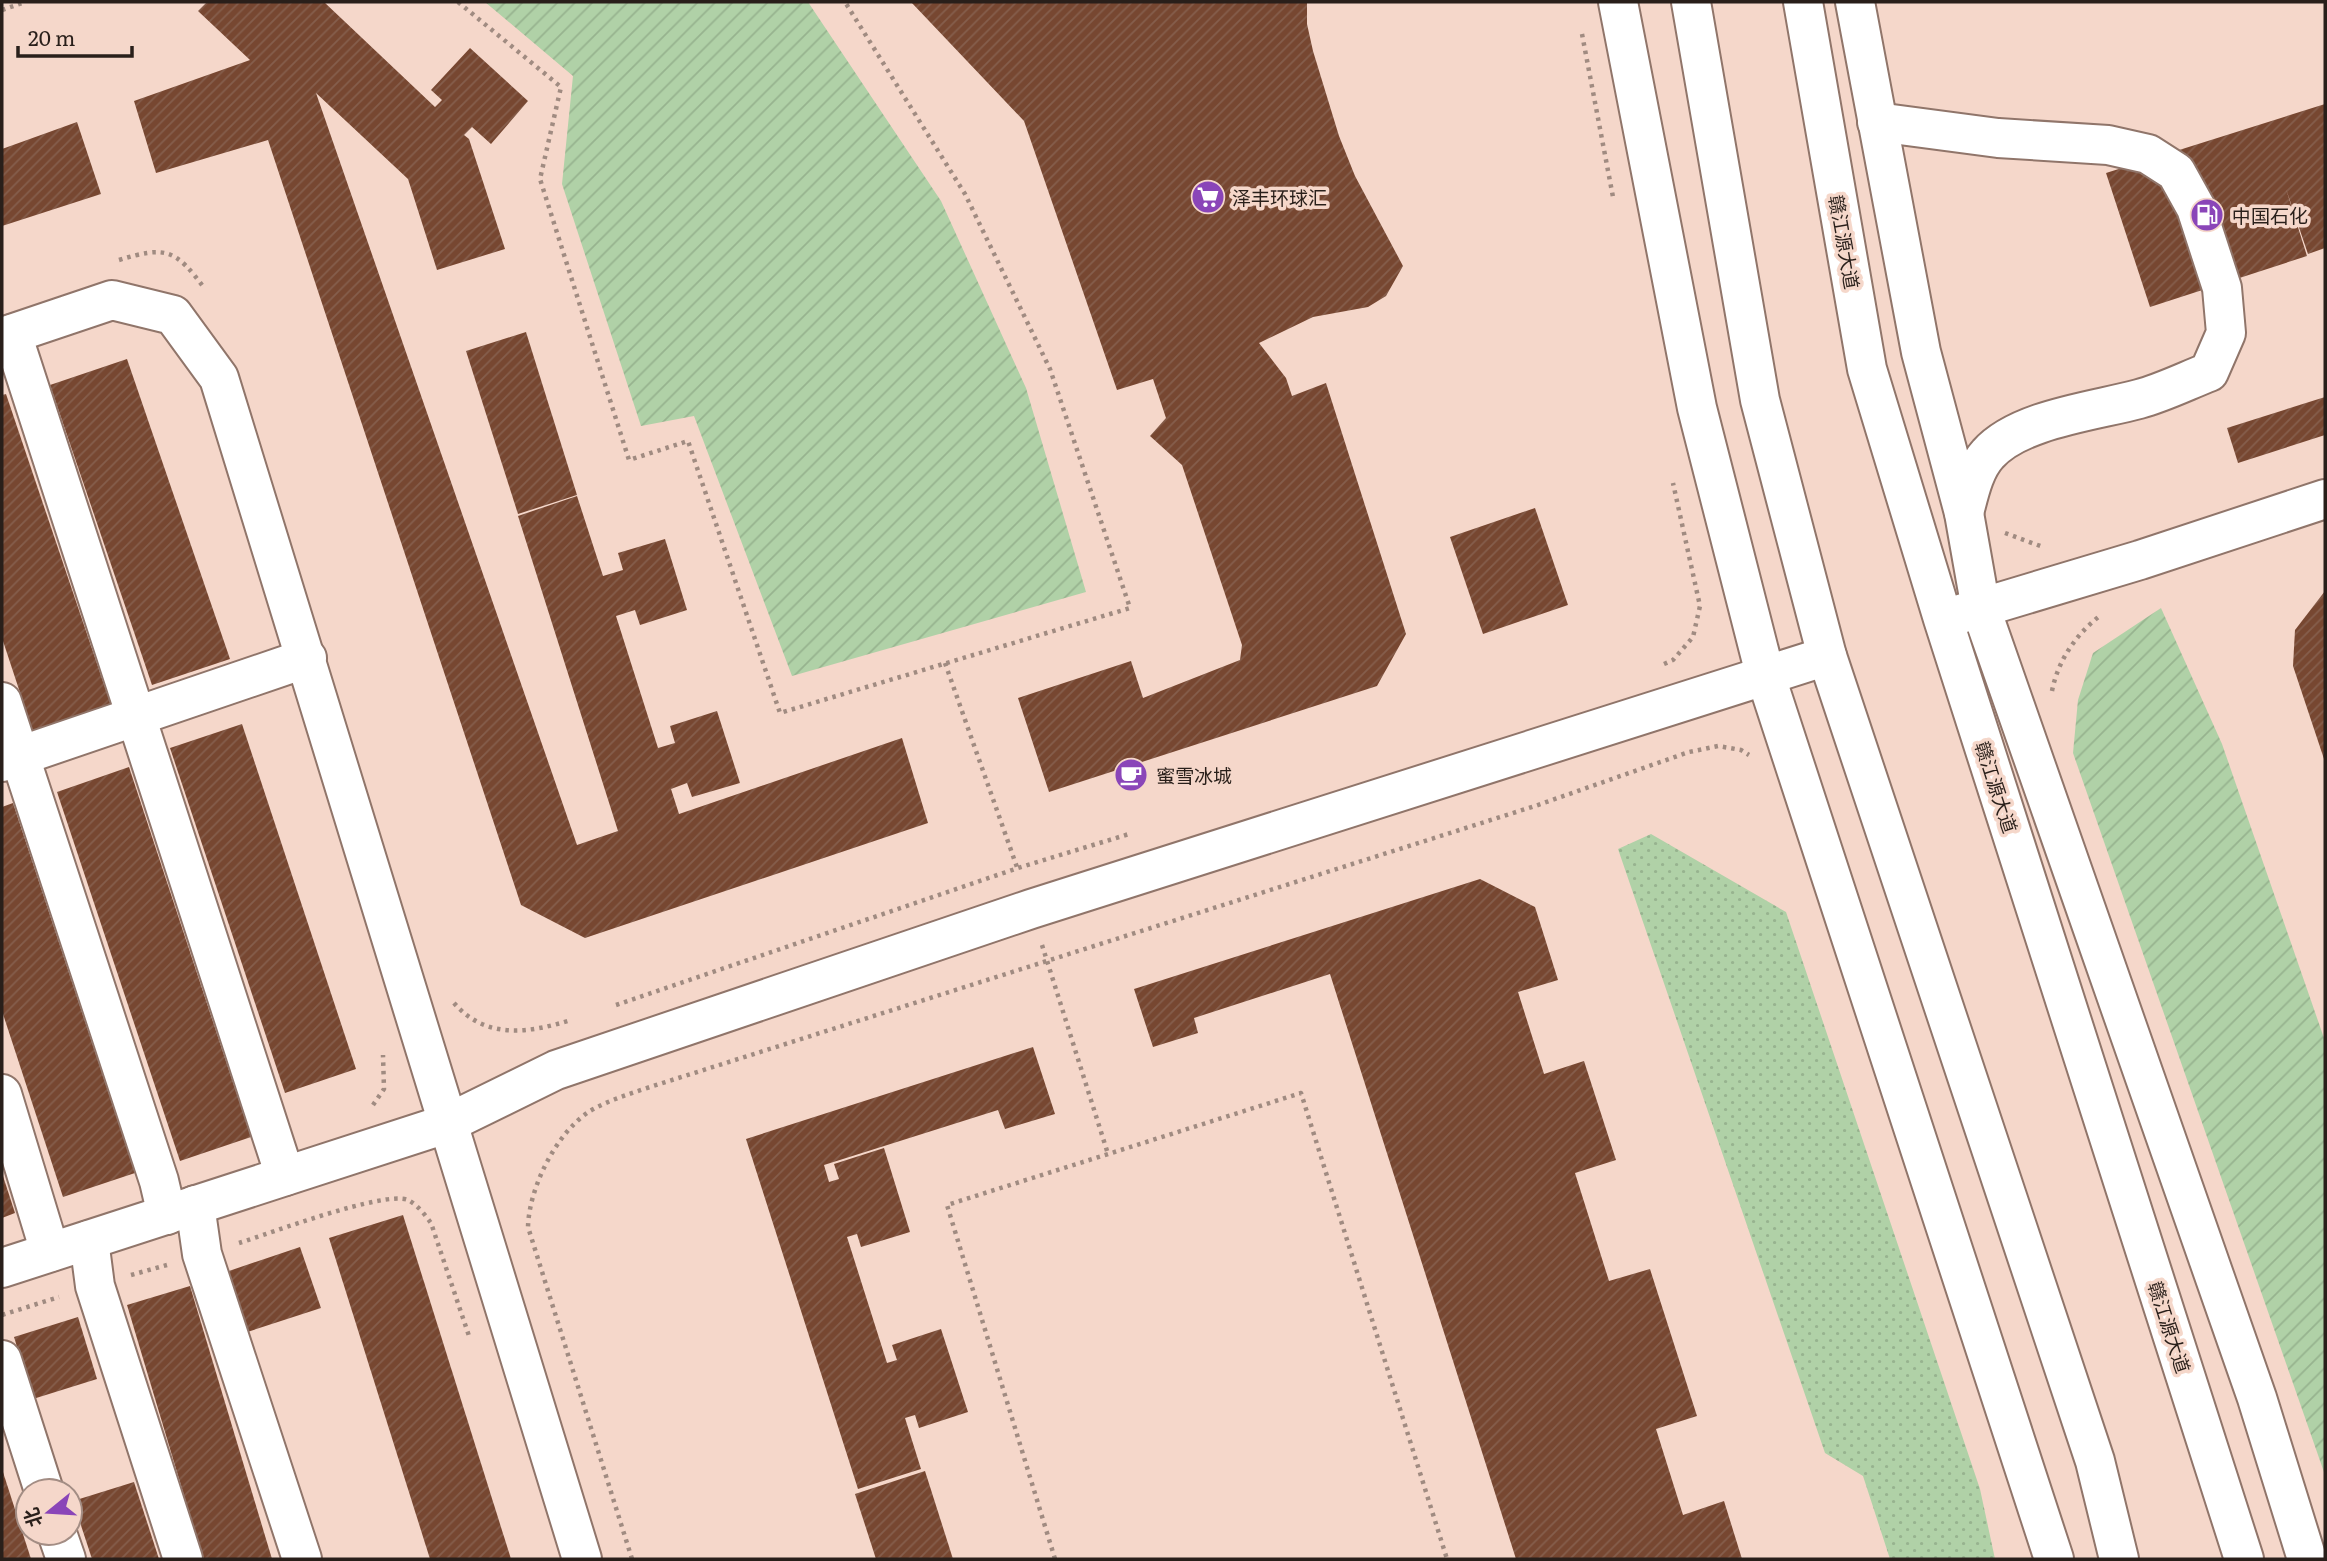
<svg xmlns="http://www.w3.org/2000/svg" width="2327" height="1561" viewBox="0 0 2327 1561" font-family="Literata,'Noto Sans SC',serif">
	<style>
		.grass { fill: url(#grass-dots) }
		.garden { fill: url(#garden-furrows) }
		.building { fill: url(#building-hatch) }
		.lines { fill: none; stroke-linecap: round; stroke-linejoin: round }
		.minor-casing { stroke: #90756a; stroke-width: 42 }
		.major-casing { stroke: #90756a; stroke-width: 42 }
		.path { stroke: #a08b81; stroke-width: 4.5; stroke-dasharray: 3.5 5; stroke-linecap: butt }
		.minor { stroke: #fff; stroke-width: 38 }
		.major { stroke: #fff; stroke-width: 38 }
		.labels { text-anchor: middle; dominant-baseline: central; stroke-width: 7; stroke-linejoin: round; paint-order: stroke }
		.poi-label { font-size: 19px; fill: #291f1a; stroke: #f5d7ca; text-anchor: start }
		.street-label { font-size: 19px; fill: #291f1a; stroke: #f5d7ca }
	</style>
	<defs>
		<pattern id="grass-dots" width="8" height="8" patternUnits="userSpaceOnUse" patternTransform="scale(1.75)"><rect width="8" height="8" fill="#b0d1a7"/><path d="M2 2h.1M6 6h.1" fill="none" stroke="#97b38f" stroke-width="1.8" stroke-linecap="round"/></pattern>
		<pattern id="garden-furrows" width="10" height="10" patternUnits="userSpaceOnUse" patternTransform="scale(1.75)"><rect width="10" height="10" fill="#b0d1a7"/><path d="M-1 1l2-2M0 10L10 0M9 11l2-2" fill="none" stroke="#97b38f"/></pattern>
		<pattern id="building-hatch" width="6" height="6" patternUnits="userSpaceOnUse" patternTransform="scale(1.75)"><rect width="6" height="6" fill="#774731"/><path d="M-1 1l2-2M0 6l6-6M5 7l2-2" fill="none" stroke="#855e4c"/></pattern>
	</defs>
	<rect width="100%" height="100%" fill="#f5d7ca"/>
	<path class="grass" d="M1651,834L1786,912L1980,1489L1995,1559H1890L1863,1476L1825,1453L1618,849Z"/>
	<g class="garden">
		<path d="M485,2H808L941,201L1026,388L1086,592L792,676L694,416L641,426L562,184L573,76Z"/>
		<path d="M2161,608L2222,744L2325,1041V1475L2073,753L2078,700L2093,653Z"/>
	</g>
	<g class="building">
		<path d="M207,2H324L435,107L442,100L431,90L470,48L528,101L491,144L472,127L464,135L469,139L505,249L437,270L408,179L316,93L577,845L618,831L518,516L577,496L603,576L623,570L618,553L665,539L687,610L640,625L635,610L616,616L658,748L675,743L670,726L717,711L740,783L692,797L687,783L671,789L679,814L902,738L928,823L585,938L521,905L268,140L156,173L134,101L250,60L198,11Z"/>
		<path d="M911,2H1307V24L1313,51L1339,136L1355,176L1403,266L1386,296L1368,307L1313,317L1259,343L1286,378L1292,396L1326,383L1406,634L1377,686L1049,792L1018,698L1131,661L1143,698L1240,660L1242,645L1182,465L1150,436L1166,418L1153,379L1117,390L1024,121Z"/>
		<path d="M2325,104V248L2308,254L2286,189L2307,256L2150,307L2106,173Z"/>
		<path d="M77,122L101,194L2,226V149Z"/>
		<path d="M526,332L577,495L518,514L466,351Z"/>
		<path d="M127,359L230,659L152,685L50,385Z"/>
		<path d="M6,394L113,711L35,738L2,638V395Z"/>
		<path d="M2325,397V435L2238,463L2227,428Z"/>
		<path d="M1535,508L1568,605L1483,634L1450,537Z"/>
		<path d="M2325,591V762L2293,666L2295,630Z"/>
		<path d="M242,724L356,1069L285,1093L170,748Z"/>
		<path d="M129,767L251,1137L180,1161L57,792Z"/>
		<path d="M13,803L135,1173L63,1197L2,1011V807Z"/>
		<path d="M1480,879L1535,907L1558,980L1518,992L1544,1074L1584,1061L1616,1160L1575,1173L1609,1281L1650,1269L1697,1416L1656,1429L1683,1515L1724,1501L1742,1559H1516L1330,974L1194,1018L1198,1033L1153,1047L1134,989Z"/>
		<path d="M1033,1047L1055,1114L1005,1129L998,1110L824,1165L829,1182L839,1179L834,1164L884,1148L910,1232L861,1247L857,1234L847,1237L887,1363L897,1360L892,1345L941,1329L968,1412L919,1428L915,1415L905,1418L921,1469L858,1489L746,1139Z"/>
		<path d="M2,1173L15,1213L2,1218Z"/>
		<path d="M403,1215L511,1559H430L329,1238Z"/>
		<path d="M300,1247L321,1308L241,1334L220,1274Z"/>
		<path d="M190,1286L272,1559H203L127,1305Z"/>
		<path d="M78,1317L97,1379L33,1399L14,1337Z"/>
		<path d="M2,1469L31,1559H2Z"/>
		<path d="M925,1471L953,1559H876L855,1494Z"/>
		<path d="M134,1482L159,1559H92L73,1501Z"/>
	</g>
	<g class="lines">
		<defs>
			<g id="minor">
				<path d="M1618,2L1697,408L1765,674L2054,1559"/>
				<path d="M1855,2L1921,352L1964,513L1981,609L2257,1398L2307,1559"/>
				<path d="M1877,122L1998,138L2108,145L2148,154L2176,172L2196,208L2222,288L2226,333L2209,372C2186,381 2162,393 2139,399C2095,411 2019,419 1988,454C1974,469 1969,494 1964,513"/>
				<path d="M12,334L285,1176"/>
				<path d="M2,337L112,300L173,315L219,378L582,1559"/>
				<path d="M1957,615L2140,560L2325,499"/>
				<path d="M2,702L159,1181L167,1215"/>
				<path d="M2,762L307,658"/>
				<path d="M2,1094L50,1252"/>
				<path d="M195,1205L202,1254L302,1559"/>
				<path d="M89,1240L95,1286L183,1559"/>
				<path d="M2,1268L446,1124L556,1070L1031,909L1827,656"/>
				<path d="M2,1360L44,1491"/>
				<path d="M57,1533L66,1559"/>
			</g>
			<g id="major">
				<path d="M1691,2L1760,400L1827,656L2095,1461L2119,1559"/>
				<path d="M1803,2L1867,369L1943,619L2244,1559"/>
			</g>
		</defs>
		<use href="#minor" class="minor-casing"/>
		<use href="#major" class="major-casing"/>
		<g class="path">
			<path d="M458,2L561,87L540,179L629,460L688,441L780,713L1130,608L1050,369L965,194L845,2"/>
			<path d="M2,10L25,2"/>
			<path d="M1582,34L1613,197"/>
			<path d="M119,260C167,245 176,250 205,289"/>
			<path d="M2005,533L2043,547"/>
			<path d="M945,663L1018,870"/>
			<path d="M1664,664L1673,660L1693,637L1700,606L1673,483"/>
			<path d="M2052,691C2058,660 2077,633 2101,615"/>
			<path d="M1042,945L1108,1154"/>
			<path d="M454,1003C486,1040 529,1033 571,1020"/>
			<path d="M616,1005L1018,868L1129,834"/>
			<path d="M373,1105L384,1089L383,1055"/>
			<path d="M239,1243C268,1234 385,1190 408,1200C418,1205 425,1215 431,1223L470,1339"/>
			<path d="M131,1275L167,1265"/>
			<path d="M2,1315L59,1297"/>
			<path d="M632,1559L528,1227C529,1188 556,1133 590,1111C609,1100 629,1094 650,1087L1535,806L1689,752L1718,746L1741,750L1749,755"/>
			<path d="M1055,1559L947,1205L1301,1093L1447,1559"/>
		</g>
		<use href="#minor" class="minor"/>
		<use href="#major" class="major"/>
	</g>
	<defs>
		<symbol id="supermarket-disc" viewBox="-11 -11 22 22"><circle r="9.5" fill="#8a45b8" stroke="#f5d7ca"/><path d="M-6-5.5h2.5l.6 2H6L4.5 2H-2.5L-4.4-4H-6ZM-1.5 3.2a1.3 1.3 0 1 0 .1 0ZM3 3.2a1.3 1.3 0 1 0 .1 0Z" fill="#fff"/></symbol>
		<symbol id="fuel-disc" viewBox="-11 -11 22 22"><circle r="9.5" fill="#8a45b8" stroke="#f5d7ca"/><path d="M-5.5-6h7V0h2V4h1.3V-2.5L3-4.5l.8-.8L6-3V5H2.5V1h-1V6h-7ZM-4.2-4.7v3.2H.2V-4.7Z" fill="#fff"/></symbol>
		<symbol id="cafe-disc" viewBox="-11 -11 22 22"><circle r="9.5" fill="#8a45b8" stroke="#f5d7ca"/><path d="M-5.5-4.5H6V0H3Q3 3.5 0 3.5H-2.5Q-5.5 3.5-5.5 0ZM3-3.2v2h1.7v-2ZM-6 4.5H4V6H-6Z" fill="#fff"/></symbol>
	</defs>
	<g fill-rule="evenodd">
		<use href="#supermarket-disc" x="1189" y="178" width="38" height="38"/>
		<use href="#fuel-disc" x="2188" y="196" width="38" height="38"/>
		<use href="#cafe-disc" x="1112" y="756" width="38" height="38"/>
	</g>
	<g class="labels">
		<g class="poi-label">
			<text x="1232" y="197">泽丰环球汇</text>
			<text x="2232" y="215">中国石化</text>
			<text x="1156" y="775">蜜雪冰城</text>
		</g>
		<g class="street-label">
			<text transform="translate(1845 242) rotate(80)">赣江源大道</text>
			<text transform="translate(1997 787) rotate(72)">赣江源大道</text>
			<text transform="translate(2170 1327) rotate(72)">赣江源大道</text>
		</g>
	</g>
	<rect width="2327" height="1561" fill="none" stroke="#291f1a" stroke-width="7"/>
	<g transform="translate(49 1512) rotate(252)"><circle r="33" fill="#f5d7ca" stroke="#a38d84" stroke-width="2"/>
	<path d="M0-5L12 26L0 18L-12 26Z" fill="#8a45b8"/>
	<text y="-10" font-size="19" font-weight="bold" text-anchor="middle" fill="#291f1a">北</text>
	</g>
	<path d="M18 46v10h114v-10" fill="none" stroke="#291f1a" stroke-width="3.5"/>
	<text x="28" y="46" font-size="21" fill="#291f1a" stroke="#f5d7ca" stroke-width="5" paint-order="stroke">20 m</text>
</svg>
